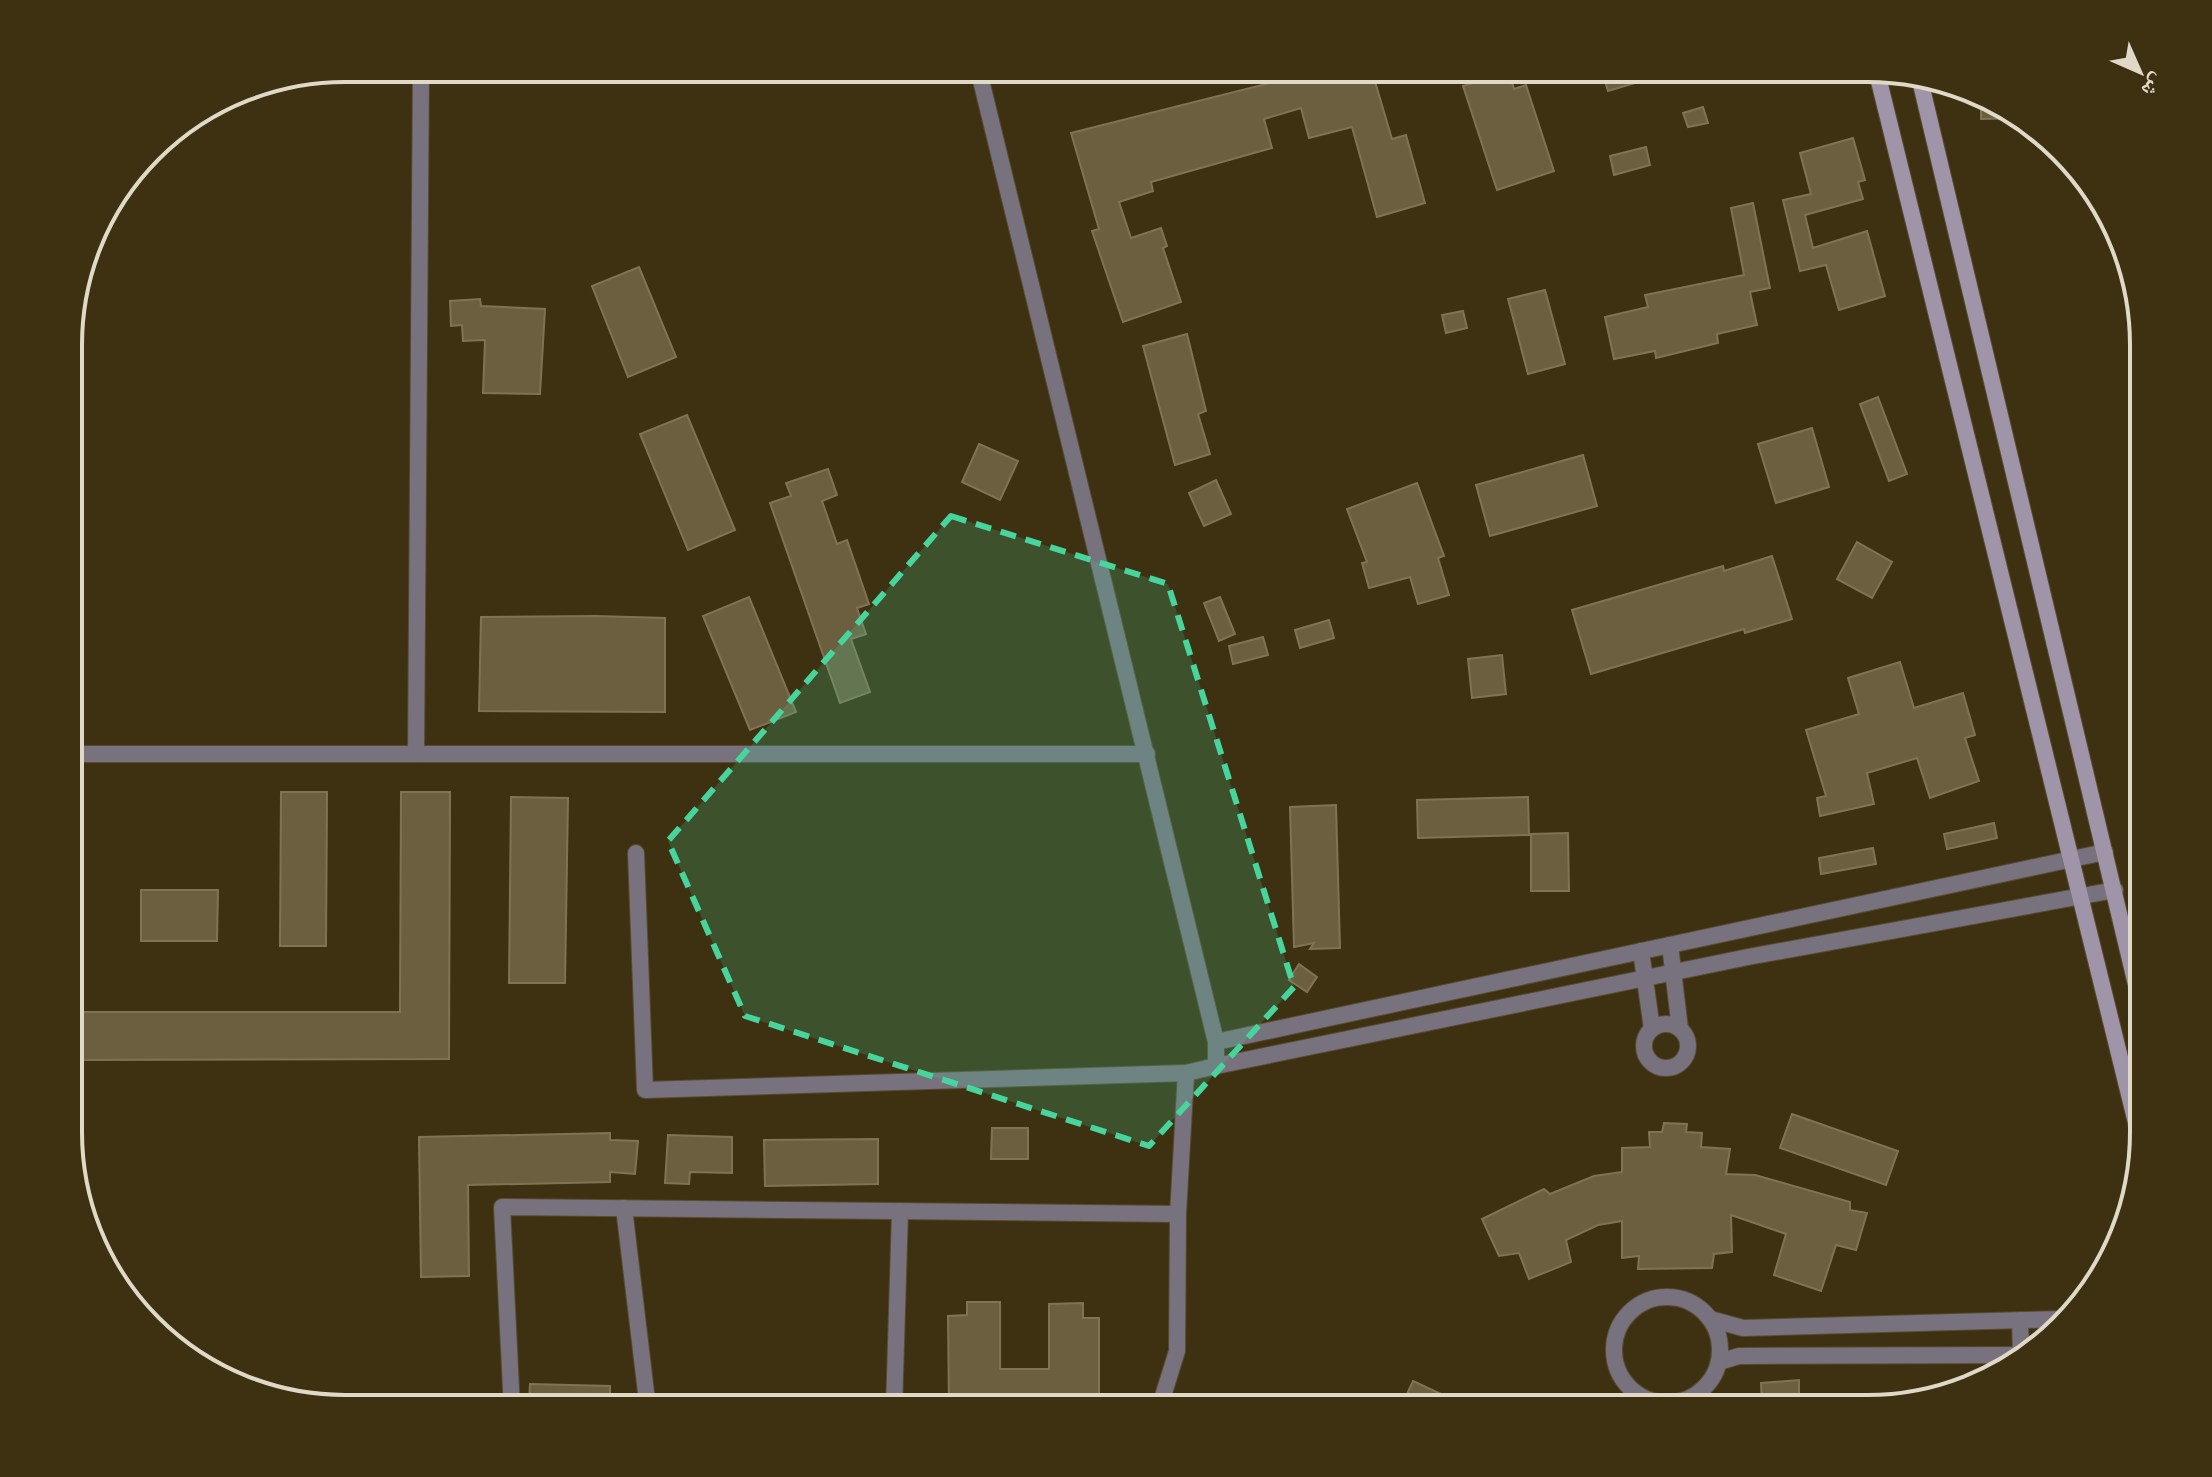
<svg xmlns="http://www.w3.org/2000/svg" width="2212" height="1477" viewBox="0 0 2212 1477" font-family="Lora,'Noto Naskh Arabic',serif">
	<style>
		.building { fill: #6c5f3f; stroke: #807353; stroke-width: 2 }
		.lines { fill: none; stroke-linecap: round; stroke-linejoin: round }
		.street-casing { stroke: #574c2f; stroke-width: 18 }
		.secondary-casing { stroke: #574c2f; stroke-width: 18 }
		.street { stroke: #78717e; stroke-width: 16 }
		.secondary { stroke: #a094a9; stroke-width: 16 }
		.marked { fill: #48d49d; fill-opacity: 0.2; stroke: #48d49d; stroke-width: 6; stroke-dasharray: 16 10; stroke-linejoin: round }
		.rim { fill: none; stroke: #e0d9c7; stroke-width: 4 }
	</style>
	<rect width="100%" height="100%" fill="#3d3112"/>
	<g class="building">
		<path d="M1330,68H1371L1392,139L1406,135L1425,203L1377,217L1352,127L1309,138L1301,108L1264,119L1272,148L1151,182L1153,191L1119,202L1131,238L1161,228L1167,246L1163,248L1181,302L1123,322L1092,231L1099,229L1071,133Z"/>
		<path d="M1601,68H1672V72L1608,91Z"/>
		<path d="M1509,72L1514,89L1526,85L1554,171L1497,190L1463,86Z"/>
		<path d="M1981,95L2021,115L2025,118L1981,119Z"/>
		<path d="M1703,107L1708,123L1688,127L1683,113Z"/>
		<path d="M1853,138L1865,180L1858,182L1863,199L1805,215L1813,248L1867,231L1885,296L1839,310L1826,265L1800,271L1783,200L1811,194L1800,153Z"/>
		<path d="M1646,147L1650,165L1614,175L1610,156Z"/>
		<path d="M1753,203L1770,288L1750,292L1757,325L1717,334L1718,343L1656,358L1655,351L1614,359L1605,317L1648,307L1645,295L1744,275L1731,208Z"/>
		<path d="M639,267L676,357L628,377L592,286Z"/>
		<path d="M1545,290L1565,364L1528,374L1508,299Z"/>
		<path d="M480,299L481,306L545,309L540,394L483,393L485,340L463,341L462,325L451,326L450,301Z"/>
		<path d="M1463,311L1467,328L1446,333L1442,315Z"/>
		<path d="M1187,334L1206,411L1198,414L1210,454L1175,465L1143,346Z"/>
		<path d="M1878,397L1907,474L1889,481L1860,404Z"/>
		<path d="M687,415L735,530L688,550L640,434Z"/>
		<path d="M1812,428L1829,487L1776,503L1758,444Z"/>
		<path d="M979,444L1018,461L1000,500L962,482Z"/>
		<path d="M1583,455L1597,506L1490,536L1476,485Z"/>
		<path d="M828,469L837,495L822,501L837,544L847,540L869,604L857,608L866,634L851,639L870,692L840,703L770,503L791,496L786,483Z"/>
		<path d="M1216,480L1231,514L1204,526L1189,493Z"/>
		<path d="M1417,483L1444,556L1438,558L1449,595L1418,604L1410,577L1369,588L1362,563L1367,562L1347,509Z"/>
		<path d="M1857,542L1892,562L1872,598L1837,579Z"/>
		<path d="M1772,556L1792,619L1745,633L1744,629L1591,674L1572,610L1723,566L1724,571Z"/>
		<path d="M749,597L796,712L750,730L703,616Z"/>
		<path d="M1220,597L1235,634L1219,641L1204,603Z"/>
		<path d="M596,616L665,618V712L479,711L481,617Z"/>
		<path d="M1329,620L1334,638L1300,648L1295,630Z"/>
		<path d="M1263,637L1268,655L1233,664L1229,646Z"/>
		<path d="M1502,655L1506,694L1472,698L1468,659Z"/>
		<path d="M1900,662L1914,708L1963,693L1975,735L1965,738L1979,781L1930,798L1917,758L1867,773L1874,804L1820,816L1817,798L1826,796L1806,730L1859,714L1848,678Z"/>
		<path d="M281,792H327L326,946H280Z"/>
		<path d="M401,792H450L449,1059L70,1060V1012H400Z"/>
		<path d="M511,797L568,798L565,983H509Z"/>
		<path d="M1528,797L1529,835L1418,838L1417,800Z"/>
		<path d="M1336,805L1340,948L1310,949L1314,943L1294,947L1290,807Z"/>
		<path d="M1994,823L1997,838L1947,849L1944,834Z"/>
		<path d="M1568,833L1569,891H1531V834Z"/>
		<path d="M1873,848L1876,864L1821,874L1819,858Z"/>
		<path d="M141,890H218L217,941H141Z"/>
		<path d="M1299,964L1317,977L1307,992L1289,980Z"/>
		<path d="M1792,1114L1898,1151L1886,1185L1780,1148Z"/>
		<path d="M1664,1123L1687,1124L1686,1132L1702,1133L1701,1147L1730,1149L1726,1174L1755,1175L1850,1202V1210L1867,1213L1856,1250L1836,1245L1821,1291L1774,1275L1786,1234L1731,1215L1732,1252L1714,1254L1712,1268L1638,1269L1639,1256L1622,1258V1221L1598,1225L1566,1240L1571,1262L1529,1279L1519,1253L1499,1256L1482,1219L1544,1189L1550,1194L1594,1176L1622,1172V1148L1650,1147L1649,1132H1662Z"/>
		<path d="M992,1128H1028V1159H991Z"/>
		<path d="M610,1133V1140L638,1141L635,1174L610,1172V1182L468,1185L469,1276L421,1277L419,1137Z"/>
		<path d="M668,1135L732,1137V1173L690,1172L689,1184L665,1183Z"/>
		<path d="M878,1139V1184L765,1186L764,1140Z"/>
		<path d="M967,1302H1000V1369H1049V1304L1083,1303V1318H1099V1409H949L948,1316L967,1315Z"/>
		<path d="M1799,1380V1408H1762L1761,1383Z"/>
		<path d="M1413,1381L1473,1409H1400Z"/>
		<path d="M530,1384L610,1386V1402L529,1400Z"/>
	</g>
	<g class="lines">
		<defs>
			<g id="street">
				<path d="M978,68L1216,1042V1066L1186,1073L1178,1214L1177,1351L1159,1409"/>
				<path d="M70,754H1147"/>
				<path d="M416,754L421,68"/>
				<path d="M636,853L645,1090L1186,1073"/>
				<path d="M1670,945L1680,1029"/>
				<path d="M1641,951L1652,1029"/>
				<circle cx="1666" cy="1046" r="22"/>
				<path d="M1216,1042L2105,852"/>
				<path d="M1216,1066L1748,957L2115,890"/>
				<path d="M624,1208L648,1409"/>
				<circle cx="1667" cy="1350" r="53"/>
				<path d="M1710,1319L1743,1328L2063,1319"/>
				<path d="M2020,1320L2021,1355"/>
				<path d="M1719,1362L1739,1356L2024,1355"/>
				<path d="M512,1409L502,1207L1178,1214"/>
				<path d="M894,1409L900,1211"/>
			</g>
			<g id="secondary">
				<path d="M1876,69L2143,1151"/>
				<path d="M1919,76L2143,1014"/>
			</g>
		</defs>
		<use href="#street" class="street-casing"/>
		<use href="#secondary" class="secondary-casing"/>
		<use href="#street" class="street"/>
		<use href="#secondary" class="secondary"/>
	</g>
	<path class="marked" d="M951,516L1168,584L1294,987L1149,1146L745,1016L668,841Z"/>
	<path d="M0 0H2212V1477H0ZM345 82H1867A263 263 0 0 1 2130 345V1132A263 263 0 0 1 1867 1395H345A263 263 0 0 1 82 1132V345A263 263 0 0 1 345 82Z" fill="#3d3112" fill-rule="evenodd"/>
	<path class="rim" d="M345 82H1867A263 263 0 0 1 2130 345V1132A263 263 0 0 1 1867 1395H345A263 263 0 0 1 82 1132V345A263 263 0 0 1 345 82Z"/>
	<g transform="translate(2140 72) rotate(135)" stroke="#3d3112" stroke-width="6" paint-order="stroke">
	<path d="M0-6L14 30L0 20L-14 30Z" fill="#e0d9c7"/>
	<text y="-12" font-size="22" font-weight="bold" text-anchor="middle" fill="#e0d9c7">ش</text>
	</g>
</svg>
